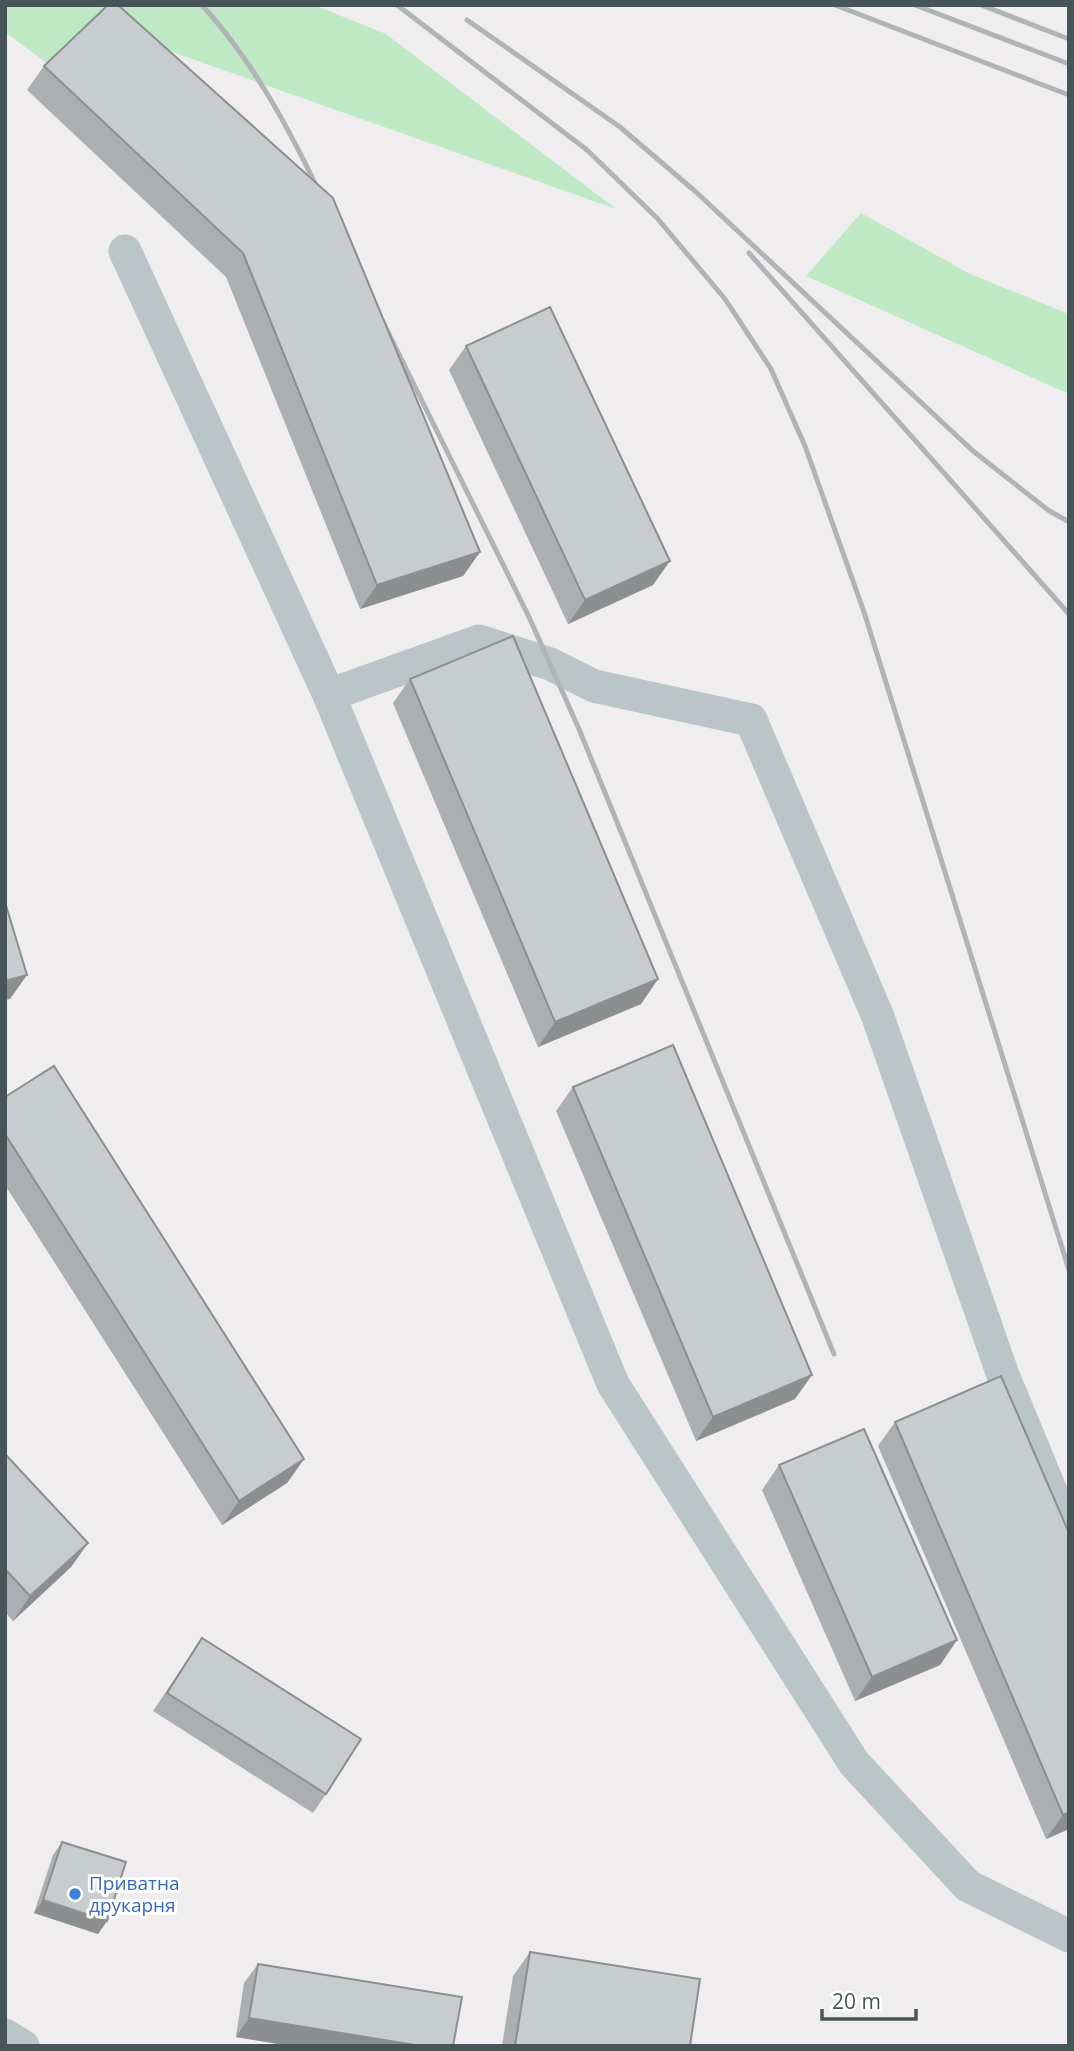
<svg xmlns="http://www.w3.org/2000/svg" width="1074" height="2051" viewBox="0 0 1074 2051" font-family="'Open Sans',sans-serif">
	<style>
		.green { fill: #bfe9c4 }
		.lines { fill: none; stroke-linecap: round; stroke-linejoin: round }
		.minor { stroke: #bac5c8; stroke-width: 33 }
		.rail { stroke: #b0b4b7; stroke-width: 5 }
		.wall { fill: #abafb1 }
		.shaded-wall { fill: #8b8f90 }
		.building { fill: #c7ccce; stroke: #8b8f90; stroke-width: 2 }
		.shop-dot { fill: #3f7fe0; stroke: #fff; stroke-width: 2.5 }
		.labels { text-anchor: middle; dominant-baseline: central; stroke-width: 6; stroke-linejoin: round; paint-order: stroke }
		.shop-label { font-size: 19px; fill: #366cbe; stroke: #fff; text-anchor: start }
	</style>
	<rect width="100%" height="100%" fill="#efedee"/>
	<g class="green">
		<path d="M5,5H314L386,34L616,209L96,25L52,67L5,32Z"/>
		<path d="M861,213L970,274L1069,314V394L806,276Z"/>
	</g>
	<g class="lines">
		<g class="minor">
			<path d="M125,251L329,695L613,1384L854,1763L968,1886L1069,1936"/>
			<path d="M329,695L479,641L550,664L594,686L751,720L878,1017L1003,1375L1069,1535"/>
			<path d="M5,2035L23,2046"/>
		</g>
		<g class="rail">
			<path d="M202,5C253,61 290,130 322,198"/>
			<path d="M397,5L587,150L657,218L725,299L771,369L805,446L864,612L1069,1270"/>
			<path d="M835,5L1069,95"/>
			<path d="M915,5L1069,64"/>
			<path d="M981,5L1069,39"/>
			<path d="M467,20L620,127L696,192L973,451L1048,510L1069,522"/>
			<path d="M749,253L1069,614"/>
			<path d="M382,320L529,617L579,729L834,1354"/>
		</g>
	</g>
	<g class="wall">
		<path d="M108,5L480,552L463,576L360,609L226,277L27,90L44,66Z"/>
		<path d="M466,346L653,585L568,624L449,370Z"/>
		<path d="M410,679L658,979L641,1004L538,1047L393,703Z"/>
		<path d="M573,1087L795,1399L696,1441L556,1111Z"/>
		<path d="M5,1097L304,1459L287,1483L222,1525L5,1185Z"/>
		<path d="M895,1422L1069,1829L1046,1839L878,1446Z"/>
		<path d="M5,1454L88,1543L71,1567L13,1621L5,1612Z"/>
		<path d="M779,1465L957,1640L940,1665L855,1701L762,1490Z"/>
		<path d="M202,1638L326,1794L313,1813L153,1711Z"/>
		<path d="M62,1842L107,1921L98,1934L34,1913L53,1855Z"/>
		<path d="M530,1952L690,2046H502L513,1976Z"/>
		<path d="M258,1964L453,2046H291L236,2037L244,1983Z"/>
	</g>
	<g class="shaded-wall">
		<path d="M480,552L463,576L360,609L377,585Z"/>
		<path d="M670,561L653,585L568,624L585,600Z"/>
		<path d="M27,975L10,999L5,1000V981Z"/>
		<path d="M658,979L641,1004L538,1047L555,1022Z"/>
		<path d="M812,1375L795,1399L696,1441L713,1417Z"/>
		<path d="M304,1459L287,1483L222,1525L239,1501Z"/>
		<path d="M88,1543L71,1567L13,1621L30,1596Z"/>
		<path d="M957,1640L940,1665L855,1701L872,1677Z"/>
		<path d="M1069,1812V1829L1046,1839L1063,1815Z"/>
		<path d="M43,1900L107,1921L98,1934L34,1913Z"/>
		<path d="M249,2018L421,2046H291L236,2037Z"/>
	</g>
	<g class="building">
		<path d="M108,5H118L333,198L480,552L377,585L243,253L44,66Z"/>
		<path d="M550,307L670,561L585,600L466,346Z"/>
		<path d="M513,636L658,979L555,1022L410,679Z"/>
		<path d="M5,902L27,975L5,981Z"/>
		<path d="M673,1045L812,1375L713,1417L573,1087Z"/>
		<path d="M54,1066L304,1459L239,1501L5,1134V1097Z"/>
		<path d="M1001,1376L1069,1533V1812L1063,1815L895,1422Z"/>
		<path d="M864,1429L957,1640L872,1677L779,1465Z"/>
		<path d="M5,1454L88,1543L30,1596L5,1569Z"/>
		<path d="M202,1638L361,1739L326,1794L167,1693Z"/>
		<path d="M62,1842L126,1862L107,1921L43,1900Z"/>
		<path d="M530,1952L700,1979L690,2046H515Z"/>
		<path d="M258,1964L462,1997L453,2046H421L249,2018Z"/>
	</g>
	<circle class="shop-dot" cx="75" cy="1894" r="7"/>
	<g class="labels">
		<g class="shop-label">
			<text x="89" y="1883">Приватна<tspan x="89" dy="22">друкарня</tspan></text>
		</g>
	</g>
	<rect width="1074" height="2051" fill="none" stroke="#475558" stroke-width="14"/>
	<path d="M822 2009v10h94v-10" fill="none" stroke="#475558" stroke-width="3.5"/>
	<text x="832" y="2009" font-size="21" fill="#475558" stroke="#ffffff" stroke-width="5" paint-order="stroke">20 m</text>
</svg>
